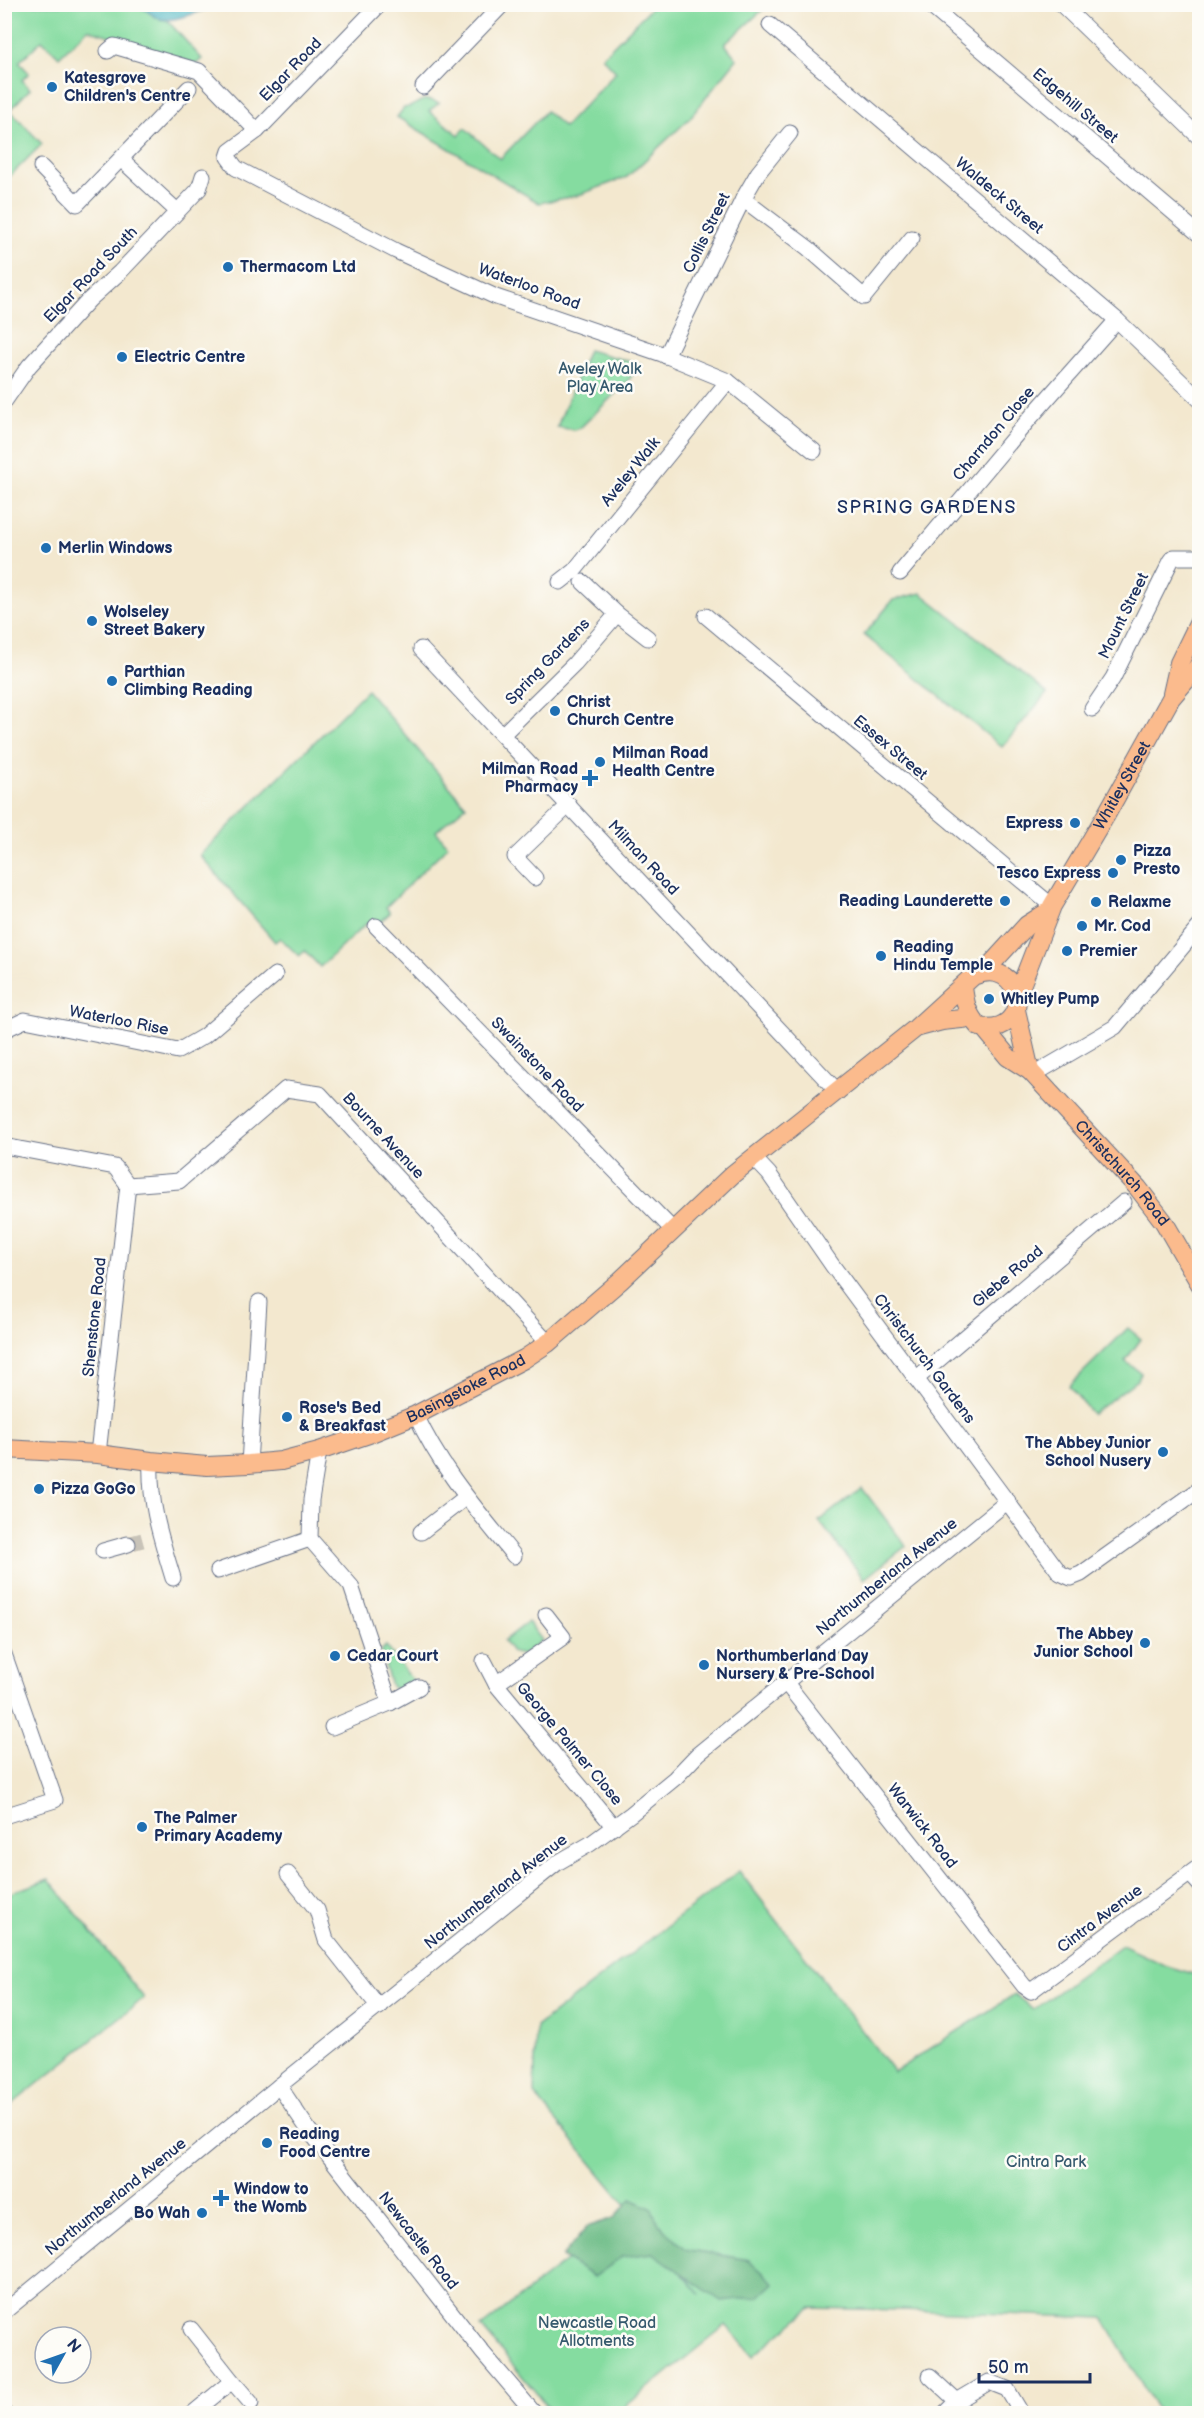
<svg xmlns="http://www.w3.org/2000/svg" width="1204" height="2418" viewBox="0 0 1204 2418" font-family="'Balsamiq Sans',sans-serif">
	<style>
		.green { fill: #85dca0; stroke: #50867f; stroke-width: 1.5 }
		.forest { fill: #6cbc86; stroke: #447672; stroke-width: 1.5 }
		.water { fill: #46b4c1; stroke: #307290; stroke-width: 1.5 }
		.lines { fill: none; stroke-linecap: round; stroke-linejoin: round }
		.minor-tunnel { stroke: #c8c3b8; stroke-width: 15; stroke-dasharray: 15 8; stroke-linecap: butt }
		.minor-casing { stroke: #677086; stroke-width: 17 }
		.major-casing { stroke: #677086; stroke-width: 20 }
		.minor { stroke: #fff; stroke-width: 15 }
		.major { stroke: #fbbb8d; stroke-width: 18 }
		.poi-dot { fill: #1f6fb2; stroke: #fdfcf7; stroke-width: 2 }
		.labels { text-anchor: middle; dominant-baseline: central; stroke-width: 5; stroke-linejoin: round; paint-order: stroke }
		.street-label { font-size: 16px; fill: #1b2f5e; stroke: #fdfcf7 }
		.poi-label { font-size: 16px; font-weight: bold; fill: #1b2f5e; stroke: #fdfcf7; text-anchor: start }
		.park-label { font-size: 16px; fill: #365a6e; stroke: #fdfcf7 }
		.neighbourhood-label { font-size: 18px; letter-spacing: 1.5px; fill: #1b2f5e; stroke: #fdfcf7 }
	</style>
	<rect width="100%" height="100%" fill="#fdfcf7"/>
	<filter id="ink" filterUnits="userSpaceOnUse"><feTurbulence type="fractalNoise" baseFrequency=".0167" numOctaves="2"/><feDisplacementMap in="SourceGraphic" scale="12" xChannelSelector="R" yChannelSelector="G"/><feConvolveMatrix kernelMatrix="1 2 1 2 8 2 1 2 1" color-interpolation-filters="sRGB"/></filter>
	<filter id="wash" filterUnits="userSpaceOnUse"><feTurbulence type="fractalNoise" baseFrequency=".008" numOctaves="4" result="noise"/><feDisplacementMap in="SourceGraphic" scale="24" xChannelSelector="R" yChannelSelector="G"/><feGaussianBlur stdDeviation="1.35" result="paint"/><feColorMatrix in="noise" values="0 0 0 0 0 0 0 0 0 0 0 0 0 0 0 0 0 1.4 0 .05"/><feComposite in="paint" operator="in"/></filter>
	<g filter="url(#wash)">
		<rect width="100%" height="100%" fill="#f3e8cf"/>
		<g class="green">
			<path d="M655,4L768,5L725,44L737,59L689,119L627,177L576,196L539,203L397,117L404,108C421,106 417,94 439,103L429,111L459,135L465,128L500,159L546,111L564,127L616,72L602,57Z"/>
			<path d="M5,5H137C148,8 155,21 167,20L202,59L196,64L88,29L59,57L42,40L19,62L29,73L22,80L30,89L10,110L42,144L5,181Z"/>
			<path d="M588,350L640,364L628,381L580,428L574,430L557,427Z"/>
			<path d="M921,593L1047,693L1002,747L864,635L893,600Z"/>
			<path d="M367,690L466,806L436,831L448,846L386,907L390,913L373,929L367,923L320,967L305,951L299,956L280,938L275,942L200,855Z"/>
			<path d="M1128,1328L1141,1339L1125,1361L1141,1373L1137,1380L1092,1414L1069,1386Z"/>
			<path d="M862,1488L906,1546L864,1579L819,1521Z"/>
			<path d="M528,1622L542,1640L523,1655L513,1653L504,1641Z"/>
			<path d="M386,1646L414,1682L402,1692L391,1686L381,1651Z"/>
			<path d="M739,1871L894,2072L1015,1994L1033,2010L1122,1945L1167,1966L1197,1975L1199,1974V2413H1159L1103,2318L903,2310L811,2308L753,2356L726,2325L616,2414L553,2413L481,2327L566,2261L634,2219L701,2295L534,2094L536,2027Z"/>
			<path d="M49,1879L144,1998L5,2110V1895Z"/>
		</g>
		<path class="forest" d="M631,2199L651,2208L659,2224L685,2249L749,2260L774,2283L759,2297L721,2301L653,2253L622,2257L594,2277L562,2257L587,2227L614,2218Z"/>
		<path class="water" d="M133,5H214C203,11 170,24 158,18C148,14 145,6 133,5Z"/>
	</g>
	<g filter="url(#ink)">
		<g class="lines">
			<path class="minor-tunnel" d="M128,1544L146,1539"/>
			<defs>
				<g id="minor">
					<path d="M380,4L257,131L230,151L228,157L236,168L396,251L496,297L662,354L728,381L814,451"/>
					<path d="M928,4L1200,235"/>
					<path d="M1061,4L1200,138"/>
					<path d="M770,25L1117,320L1200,400"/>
					<path d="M108,51L114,46L199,71L257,131"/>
					<path d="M423,87L503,4"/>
					<path d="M121,159L177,211"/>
					<path d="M41,167L77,204L189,88"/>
					<path d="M743,199L808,248L864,297L912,238"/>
					<path d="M666,356L743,199L758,173L790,133"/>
					<path d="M4,402L29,366L89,300L120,272L199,189L203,176"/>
					<path d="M900,573L1031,417L1117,320"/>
					<path d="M560,582L574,571L728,381"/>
					<path d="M583,582L617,614"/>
					<path d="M706,616L1052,906"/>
					<path d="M421,649L838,1092"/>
					<path d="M1092,709L1113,678L1171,561L1174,557H1200"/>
					<path d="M503,734L575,663L617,614L648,638"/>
					<path d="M535,878L515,857L569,805"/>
					<path d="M376,926L673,1230"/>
					<path d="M4,1030L25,1020L178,1051L204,1036L275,975"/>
					<path d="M1033,1075L1115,1027L1200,926"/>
					<path d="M4,1146L115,1167L128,1185"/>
					<path d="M753,1157L769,1174L832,1265L1060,1573L1071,1578L1081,1574L1200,1489"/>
					<path d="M128,1185L179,1181L286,1089L320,1094L548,1343"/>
					<path d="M916,1379L1124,1202"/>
					<path d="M416,1415C440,1468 478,1511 514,1556"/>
					<path d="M98,1454L128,1185"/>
					<path d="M151,1461C149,1503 161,1538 173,1578"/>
					<path d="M249,1464L259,1302"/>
					<path d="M421,1532L466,1497"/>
					<path d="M310,1539L351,1586L390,1703L419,1687"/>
					<path d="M103,1551L128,1544"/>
					<path d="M218,1571L310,1539L311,1500L319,1451"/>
					<path d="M4,1654L55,1800L4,1816"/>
					<path d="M484,1661L496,1684L614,1827"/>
					<path d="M786,1683L1024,1986L1031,1991L1200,1866"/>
					<path d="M496,1684L563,1637L546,1615"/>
					<path d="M332,1727L390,1703"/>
					<path d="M288,1874L317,1910L326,1940L379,2007"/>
					<path d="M1190,1874L1200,1885"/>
					<path d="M279,2086L308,2129L483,2353L535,2414"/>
					<path d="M4,2312L279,2086L557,1863L590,1844L631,1814L675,1778L698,1754L1008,1501"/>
					<path d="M191,2329L232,2381L192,2414"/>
					<path d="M930,2376L957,2401"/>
					<path d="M232,2381L251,2403"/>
					<path d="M4,2413L5,2414"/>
					<path d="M944,2414L957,2401L989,2382L1007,2389L1022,2414"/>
				</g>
				<g id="major">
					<path d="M1172,694L1179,663L1200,620"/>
					<path d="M984,972L1027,925L1049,911"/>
					<path id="s1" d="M1017,996L1052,906L1106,815L1171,698L1200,664"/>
					<path d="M1016,1010L1030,1071"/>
					<path d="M919,1027L942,1021L971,1018"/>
					<path id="s2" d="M984,1028L1008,1057L1030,1071L1138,1188L1164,1222L1200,1284"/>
					<path id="s3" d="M4,1449L98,1454L151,1461L207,1466L249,1464L281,1461L319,1451L369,1434L416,1415L524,1359L548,1343L620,1281L733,1174L916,1028L973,976C1025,954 1035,1037 979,1027C967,1014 965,1003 963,987"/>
				</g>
			</defs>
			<use href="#minor" class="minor-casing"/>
			<use href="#major" class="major-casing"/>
			<use href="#minor" class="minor"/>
			<use href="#major" class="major"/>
		</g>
	</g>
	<g class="poi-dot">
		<circle cx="52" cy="87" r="6"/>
		<circle cx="228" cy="267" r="6"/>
		<circle cx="122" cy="357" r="6"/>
		<circle cx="46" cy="548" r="6"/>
		<circle cx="92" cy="621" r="6"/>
		<circle cx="112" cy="681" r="6"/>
		<circle cx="555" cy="711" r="6"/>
		<circle cx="600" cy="762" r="6"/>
		<path d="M587 769h6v6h6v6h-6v6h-6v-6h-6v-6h6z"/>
		<circle cx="1075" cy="823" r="6"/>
		<circle cx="1121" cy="860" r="6"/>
		<circle cx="1113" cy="873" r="6"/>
		<circle cx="1005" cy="901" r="6"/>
		<circle cx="1096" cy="902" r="6"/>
		<circle cx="1082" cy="926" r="6"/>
		<circle cx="1067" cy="951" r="6"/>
		<circle cx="881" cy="956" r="6"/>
		<circle cx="989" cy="999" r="6"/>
		<circle cx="287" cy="1417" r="6"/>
		<circle cx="1163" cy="1452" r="6"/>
		<circle cx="39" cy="1489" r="6"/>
		<circle cx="1145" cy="1643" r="6"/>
		<circle cx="335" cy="1656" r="6"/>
		<circle cx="704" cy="1665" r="6"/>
		<circle cx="142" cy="1827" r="6"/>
		<circle cx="267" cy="2143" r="6"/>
		<path d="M218 2189h6v6h6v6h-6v6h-6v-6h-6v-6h6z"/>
		<circle cx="202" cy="2213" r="6"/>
	</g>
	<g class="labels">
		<g class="street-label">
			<text transform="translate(291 70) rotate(-46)">Elgar Road</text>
			<text transform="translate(1075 106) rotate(40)">Edgehill Street</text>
			<text transform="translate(999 196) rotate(40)">Waldeck Street</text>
			<text transform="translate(707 233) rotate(-64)">Collis Street</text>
			<text transform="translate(91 275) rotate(-46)">Elgar Road South</text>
			<text transform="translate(529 287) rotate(20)">Waterloo Road</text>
			<text transform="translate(994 434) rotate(-50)">Charndon Close</text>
			<text transform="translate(631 472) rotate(-51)">Aveley Walk</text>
			<text transform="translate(1124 616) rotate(-64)">Mount Street</text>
			<text transform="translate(548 662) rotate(-46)">Spring Gardens</text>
			<text transform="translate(890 748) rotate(40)">Essex Street</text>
			<text stroke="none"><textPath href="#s1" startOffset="236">Whitley Street</textPath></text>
			<text transform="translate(643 858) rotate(47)">Milman Road</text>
			<text transform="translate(119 1021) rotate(11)">Waterloo Rise</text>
			<text transform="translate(537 1065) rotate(46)">Swainstone Road</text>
			<text transform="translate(383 1136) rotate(47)">Bourne Avenue</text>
			<text stroke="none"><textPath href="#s2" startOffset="201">Christchurch Road</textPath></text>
			<text transform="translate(1008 1277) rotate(-40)">Glebe Road</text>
			<text transform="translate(95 1317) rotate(-84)">Shenstone Road</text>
			<text transform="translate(924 1359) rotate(53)">Christchurch Gardens</text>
			<text stroke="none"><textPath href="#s3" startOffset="477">Basingstoke Road</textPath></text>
			<text transform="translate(887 1577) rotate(-39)">Northumberland Avenue</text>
			<text transform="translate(569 1744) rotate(50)">George Palmer Close</text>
			<text transform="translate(922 1826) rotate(52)">Warwick Road</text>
			<text transform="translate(496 1892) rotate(-38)">Northumberland Avenue</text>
			<text transform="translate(1100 1919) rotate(-37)">Cintra Avenue</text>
			<text transform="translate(116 2197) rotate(-39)">Northumberland Avenue</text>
			<text transform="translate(418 2241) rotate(52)">Newcastle Road</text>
		</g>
		<g class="poi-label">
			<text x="64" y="78">Katesgrove<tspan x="64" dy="18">Children's Centre</tspan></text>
			<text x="240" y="267">Thermacom Ltd</text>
			<text x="134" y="357">Electric Centre</text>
			<text x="58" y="548">Merlin Windows</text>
			<text x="104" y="612">Wolseley<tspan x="104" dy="18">Street Bakery</tspan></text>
			<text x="124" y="672">Parthian<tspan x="124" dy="18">Climbing Reading</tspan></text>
			<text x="567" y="702">Christ<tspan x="567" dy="18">Church Centre</tspan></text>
			<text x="612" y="753">Milman Road<tspan x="612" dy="18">Health Centre</tspan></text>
			<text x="578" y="769" text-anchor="end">Milman Road<tspan x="578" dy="18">Pharmacy</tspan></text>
			<text x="1063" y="823" text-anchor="end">Express</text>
			<text x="1133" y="851">Pizza<tspan x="1133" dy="18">Presto</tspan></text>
			<text x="1101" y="873" text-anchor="end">Tesco Express</text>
			<text x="993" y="901" text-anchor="end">Reading Launderette</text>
			<text x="1108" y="902">Relaxme</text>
			<text x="1094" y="926">Mr. Cod</text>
			<text x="893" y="947">Reading<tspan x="893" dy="18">Hindu Temple</tspan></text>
			<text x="1079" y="951">Premier</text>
			<text x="1001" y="999">Whitley Pump</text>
			<text x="299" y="1408">Rose's Bed<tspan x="299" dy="18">&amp; Breakfast</tspan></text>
			<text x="1151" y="1443" text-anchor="end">The Abbey Junior<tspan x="1151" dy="18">School Nusery</tspan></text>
			<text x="51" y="1489">Pizza GoGo</text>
			<text x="1133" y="1634" text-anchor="end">The Abbey<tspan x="1133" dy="18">Junior School</tspan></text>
			<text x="347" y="1656">Cedar Court</text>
			<text x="716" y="1656">Northumberland Day<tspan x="716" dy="18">Nursery &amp; Pre-School</tspan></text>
			<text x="154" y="1818">The Palmer<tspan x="154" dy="18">Primary Academy</tspan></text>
			<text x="279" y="2134">Reading<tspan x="279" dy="18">Food Centre</tspan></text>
			<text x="234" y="2189">Window to<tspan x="234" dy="18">the Womb</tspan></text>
			<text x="190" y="2213" text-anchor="end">Bo Wah</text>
		</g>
		<g class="park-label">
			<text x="600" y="369">Aveley Walk<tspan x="600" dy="18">Play Area</tspan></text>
			<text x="1046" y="2162">Cintra Park</text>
			<text x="597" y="2323">Newcastle Road<tspan x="597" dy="18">Allotments</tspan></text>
		</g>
		<g class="neighbourhood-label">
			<text x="927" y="507">SPRING GARDENS</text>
		</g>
	</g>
	<rect width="1204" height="2418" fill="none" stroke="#fdfcf7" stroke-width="24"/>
	<g transform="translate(63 2355) rotate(50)"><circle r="28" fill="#fdfcf7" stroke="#a3aaba" stroke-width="1.5"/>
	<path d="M0-4.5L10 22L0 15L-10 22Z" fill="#1f6fb2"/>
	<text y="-9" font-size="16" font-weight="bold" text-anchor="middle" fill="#1b2f5e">N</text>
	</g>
	<path d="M979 2373v9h111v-9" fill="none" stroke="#1b2f5e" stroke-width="3"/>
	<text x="988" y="2373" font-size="18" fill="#1b2f5e" stroke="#fdfcf7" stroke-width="4.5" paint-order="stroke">50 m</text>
</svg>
